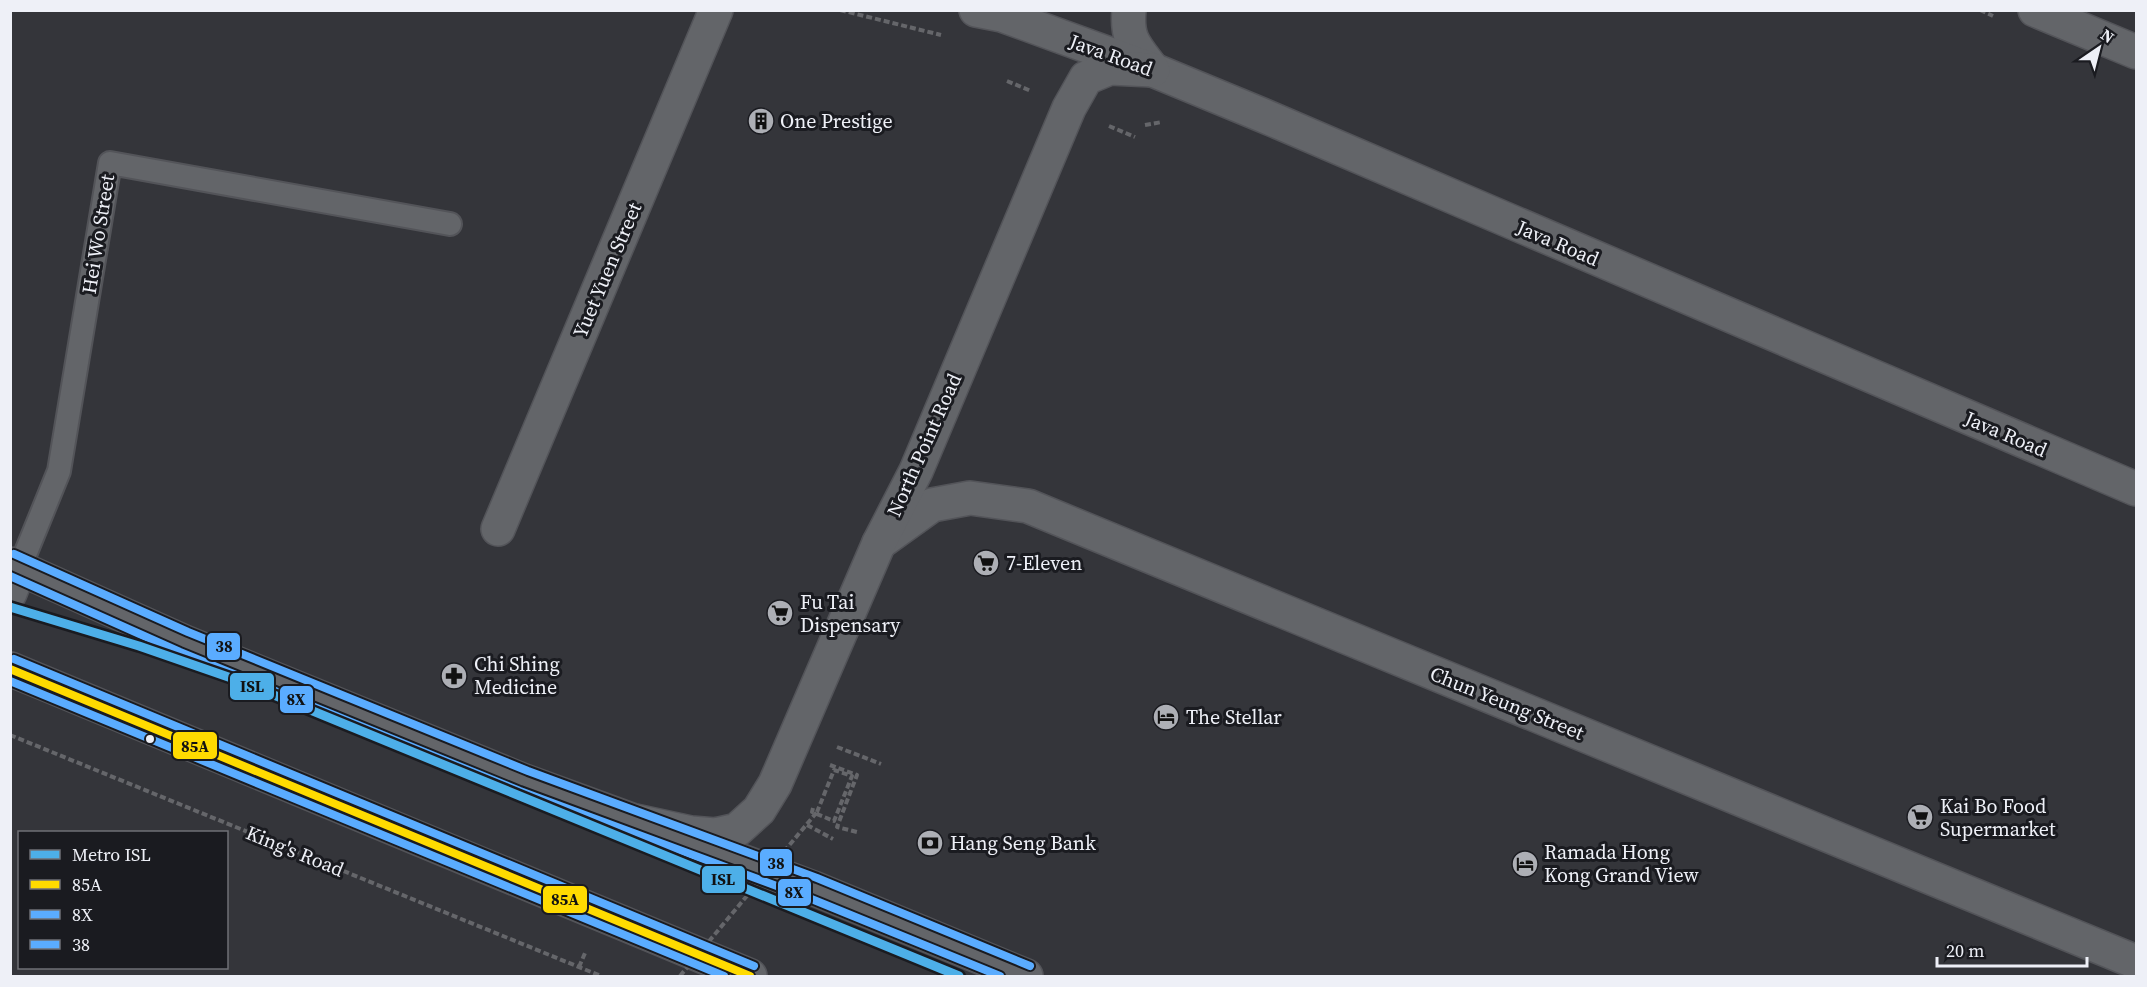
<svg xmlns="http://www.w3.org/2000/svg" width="2147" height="987" viewBox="0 0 2147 987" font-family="'Source Serif 4',serif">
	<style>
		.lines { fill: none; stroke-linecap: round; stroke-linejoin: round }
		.lane-casing { stroke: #535459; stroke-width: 26 }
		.street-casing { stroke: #535459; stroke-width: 36 }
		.secondary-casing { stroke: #535459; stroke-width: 36 }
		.path { stroke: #65666a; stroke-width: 4; stroke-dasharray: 6 3; stroke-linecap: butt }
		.lane { stroke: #636569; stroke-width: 22 }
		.street { stroke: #636569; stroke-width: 33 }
		.secondary { stroke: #636569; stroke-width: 33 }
		.path-bridge { stroke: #65666a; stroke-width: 4; stroke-dasharray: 6 3; stroke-linecap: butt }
		.bus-1-casing { stroke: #1a1b20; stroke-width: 12 }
		.bus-2-casing { stroke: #1a1b20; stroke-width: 12 }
		.bus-3-casing { stroke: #1a1b20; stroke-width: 12 }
		.bus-1 { stroke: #ffdb00; stroke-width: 8 }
		.bus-2 { stroke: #5aacff; stroke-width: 8 }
		.bus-3 { stroke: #5aacff; stroke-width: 8 }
		.metro-1-casing { stroke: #1a1b20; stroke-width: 14 }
		.metro-1 { stroke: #4dafe8; stroke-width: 9 }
		.bus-dot { fill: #eef0f7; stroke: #1a1b20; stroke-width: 2 }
		.labels { text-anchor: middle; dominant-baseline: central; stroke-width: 6; stroke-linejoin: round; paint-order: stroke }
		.street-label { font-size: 20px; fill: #eef0f7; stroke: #1a1b20 }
		.poi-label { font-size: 20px; fill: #eef0f7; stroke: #1a1b20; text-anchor: start }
		.line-badge { stroke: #1a1b20; stroke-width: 2 }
		.pale-badge-label { font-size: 16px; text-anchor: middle; font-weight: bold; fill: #111 }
	</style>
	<rect width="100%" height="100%" fill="#34353a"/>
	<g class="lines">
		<defs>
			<path id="lane" d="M20,567L59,471L110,163L450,224"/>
			<g id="street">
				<path d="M1129,10C1126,40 1136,47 1153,70"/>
				<path d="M2035,10L2136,52"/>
				<path d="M498,529L716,10"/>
				<path d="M879,543L932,505L970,498L1028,506L2136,962"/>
				<path d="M10,593L20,567"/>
				<path d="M675,836L813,888L1026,976"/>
			</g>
			<g id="secondary">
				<path d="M976,10L1002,15L1153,70L1262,115L2136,489"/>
				<path d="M10,564L184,642L524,781L631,820L691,833L715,835L737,830L759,810L775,784L879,543L916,471L1069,108L1086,78L1110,68L1153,70"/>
				<path d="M10,669L750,976"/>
			</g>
		</defs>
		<use href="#lane" class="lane-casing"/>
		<use href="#street" class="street-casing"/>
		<use href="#secondary" class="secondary-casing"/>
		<g class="path">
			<path d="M840,10L941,35"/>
			<path d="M1980,10L1993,16"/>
			<path d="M1007,81L1031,91"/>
			<path d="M1145,125L1162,122"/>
			<path d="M1109,126L1135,137"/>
			<path d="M10,735L601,976"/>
			<path d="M837,747L881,764"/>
			<path d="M830,765L857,775L837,827L857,832"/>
			<path d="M813,808L812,812L834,821L852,776L834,770L817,812"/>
			<path d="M807,825L833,839"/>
			<path d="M579,967L585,953"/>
		</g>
		<use href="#lane" class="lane"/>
		<use href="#street" class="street"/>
		<use href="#secondary" class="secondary"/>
		<path class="path-bridge" d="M680,976L817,812"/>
		<defs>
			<path id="bus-1" d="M10,669L750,976"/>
			<g id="bus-2">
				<path d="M10,576L180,652L520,791L809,898L1000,976"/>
				<path d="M10,681L724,976"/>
			</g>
			<g id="bus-3">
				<path d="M14,554L188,632L528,771L817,878L1030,966"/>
				<path d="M14,659L754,966"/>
			</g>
		</defs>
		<use href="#bus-1" class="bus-1-casing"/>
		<use href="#bus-2" class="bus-2-casing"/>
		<use href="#bus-3" class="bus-3-casing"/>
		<use href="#bus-1" class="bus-1"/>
		<use href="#bus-2" class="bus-2"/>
		<use href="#bus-3" class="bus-3"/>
		<defs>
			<path id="metro-1" d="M10,607L139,646L237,680L959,976"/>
		</defs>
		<use href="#metro-1" class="metro-1-casing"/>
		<use href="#metro-1" class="metro-1"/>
	</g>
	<defs>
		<symbol id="building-disc" viewBox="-11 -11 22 22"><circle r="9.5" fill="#adafb5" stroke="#1a1b20"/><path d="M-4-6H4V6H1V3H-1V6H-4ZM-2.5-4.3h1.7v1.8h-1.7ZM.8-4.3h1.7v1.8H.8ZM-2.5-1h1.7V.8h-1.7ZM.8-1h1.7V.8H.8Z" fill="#111"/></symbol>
		<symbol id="supermarket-disc" viewBox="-11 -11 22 22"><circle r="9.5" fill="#adafb5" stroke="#1a1b20"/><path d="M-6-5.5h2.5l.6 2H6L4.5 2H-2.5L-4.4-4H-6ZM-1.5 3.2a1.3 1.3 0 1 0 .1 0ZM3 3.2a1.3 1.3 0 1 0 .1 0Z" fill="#111"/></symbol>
		<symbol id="pharmacy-disc" viewBox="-11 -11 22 22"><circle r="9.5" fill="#adafb5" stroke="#1a1b20"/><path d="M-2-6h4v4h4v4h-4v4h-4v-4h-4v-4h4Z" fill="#111"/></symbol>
		<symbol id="hotel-disc" viewBox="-11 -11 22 22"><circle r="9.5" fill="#adafb5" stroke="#1a1b20"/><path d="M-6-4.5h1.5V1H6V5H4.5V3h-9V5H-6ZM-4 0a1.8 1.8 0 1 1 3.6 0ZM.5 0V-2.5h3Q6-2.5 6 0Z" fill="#111"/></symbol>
		<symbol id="bank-disc" viewBox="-11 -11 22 22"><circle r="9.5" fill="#adafb5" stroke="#1a1b20"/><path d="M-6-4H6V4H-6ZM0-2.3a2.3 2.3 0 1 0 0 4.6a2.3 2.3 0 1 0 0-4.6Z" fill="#111"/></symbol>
	</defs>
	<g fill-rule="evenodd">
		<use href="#building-disc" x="746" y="106" width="30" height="30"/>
		<use href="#supermarket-disc" x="971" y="548" width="30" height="30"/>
		<use href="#supermarket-disc" x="765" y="598" width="30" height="30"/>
		<use href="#pharmacy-disc" x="439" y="661" width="30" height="30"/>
		<use href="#hotel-disc" x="1151" y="702" width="30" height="30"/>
		<use href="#supermarket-disc" x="1905" y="802" width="30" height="30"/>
		<use href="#bank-disc" x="915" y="828" width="30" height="30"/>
		<use href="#hotel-disc" x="1510" y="849" width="30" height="30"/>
	</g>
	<circle class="bus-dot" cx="150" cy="739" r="5"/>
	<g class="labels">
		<g class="street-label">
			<text transform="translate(1111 55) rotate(20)">Java Road</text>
			<text transform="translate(98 234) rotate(-81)">Hei Wo Street</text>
			<text transform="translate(1558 243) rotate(23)">Java Road</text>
			<text transform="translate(607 270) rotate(-67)">Yuet Yuen Street</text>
			<text transform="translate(2006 434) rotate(23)">Java Road</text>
			<text transform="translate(924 445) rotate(-66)">North Point Road</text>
			<text transform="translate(1507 703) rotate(22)">Chun Yeung Street</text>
			<text transform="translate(295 851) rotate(22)">King's Road</text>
		</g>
		<g class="poi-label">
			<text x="780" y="121">One Prestige</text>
			<text x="1006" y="563">7-Eleven</text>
			<text x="800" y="602">Fu Tai<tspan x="800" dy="23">Dispensary</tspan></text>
			<text x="474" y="664">Chi Shing<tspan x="474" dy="23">Medicine</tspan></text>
			<text x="1186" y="717">The Stellar</text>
			<text x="1940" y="806">Kai Bo Food<tspan x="1940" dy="23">Supermarket</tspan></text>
			<text x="950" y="843">Hang Seng Bank</text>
			<text x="1544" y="852">Ramada Hong<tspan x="1544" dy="23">Kong Grand View</tspan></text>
		</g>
	</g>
	<g class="line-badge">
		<rect x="206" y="632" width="35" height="29" rx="6" fill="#5aacff"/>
		<rect x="229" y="672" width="46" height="29" rx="6" fill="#4dafe8"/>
		<rect x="279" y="685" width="35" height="29" rx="6" fill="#5aacff"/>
		<rect x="172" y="731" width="46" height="29" rx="6" fill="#ffdb00"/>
		<rect x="759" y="848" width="34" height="29" rx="6" fill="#5aacff"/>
		<rect x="701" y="865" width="45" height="29" rx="6" fill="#4dafe8"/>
		<rect x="777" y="878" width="35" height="29" rx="6" fill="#5aacff"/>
		<rect x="542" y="885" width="46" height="29" rx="6" fill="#ffdb00"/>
	</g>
	<g class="pale-badge-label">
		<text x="224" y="652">38</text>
		<text x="252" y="692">ISL</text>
		<text x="296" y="705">8X</text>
		<text x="195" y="752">85A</text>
		<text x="776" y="869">38</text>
		<text x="723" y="885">ISL</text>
		<text x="794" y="898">8X</text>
		<text x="565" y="905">85A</text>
	</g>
	<rect width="2147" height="987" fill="none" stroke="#eef0f7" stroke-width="24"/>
	<rect x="18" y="831" width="210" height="138" fill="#1a1b20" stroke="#6f7076" stroke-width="1.5"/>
	<rect x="30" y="850" width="30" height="9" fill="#4dafe8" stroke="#6f7076" stroke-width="1.5"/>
	<text x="72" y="861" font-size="18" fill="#eef0f7">Metro ISL</text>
	<rect x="30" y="880" width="30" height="9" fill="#ffdb00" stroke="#6f7076" stroke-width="1.5"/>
	<text x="72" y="891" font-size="18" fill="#eef0f7">85A</text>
	<rect x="30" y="910" width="30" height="9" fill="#5aacff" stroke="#6f7076" stroke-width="1.5"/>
	<text x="72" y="921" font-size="18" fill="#eef0f7">8X</text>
	<rect x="30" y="940" width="30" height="9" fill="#5aacff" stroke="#6f7076" stroke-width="1.5"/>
	<text x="72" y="951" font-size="18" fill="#eef0f7">38</text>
	<g transform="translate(2099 48) rotate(35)" stroke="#1a1b20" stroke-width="4.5" paint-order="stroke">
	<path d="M0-4.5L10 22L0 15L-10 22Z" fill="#eef0f7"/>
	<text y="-9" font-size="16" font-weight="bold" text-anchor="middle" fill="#eef0f7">N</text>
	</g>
	<path d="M1937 957v9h150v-9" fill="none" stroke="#eef0f7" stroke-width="3"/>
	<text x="1946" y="957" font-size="18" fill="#eef0f7" stroke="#1a1b20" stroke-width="4.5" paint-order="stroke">20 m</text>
</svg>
